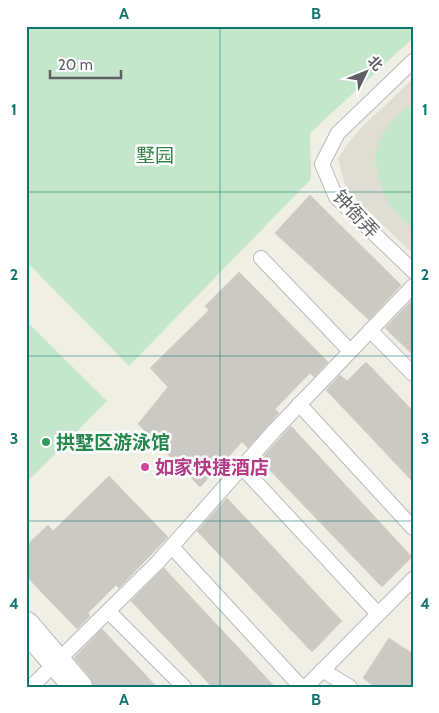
<svg xmlns="http://www.w3.org/2000/svg" width="439" height="713" viewBox="0 0 439 713" font-family="Cabin,'Noto Sans SC',sans-serif">
	<style>
		.education { fill: #dfded4 }
		.green { fill: #c4e6ca }
		.building { fill: #cbc9c3; stroke: #d4d2c5 }
		.lines { fill: none; stroke-linecap: round; stroke-linejoin: round }
		.lane-casing { stroke: #b8babf; stroke-width: 16 }
		.street-casing { stroke: #b8babf; stroke-width: 30 }
		.lane { stroke: #fff; stroke-width: 14 }
		.street { stroke: #fff; stroke-width: 28 }
		.grid { fill: none; stroke: #0f766e; stroke-width: 1; stroke-opacity: 0.55 }
		.leisure-dot { fill: #2e9e5b; stroke: #fff; stroke-width: 2 }
		.hotel-dot { fill: #d1479c; stroke: #fff; stroke-width: 2 }
		.labels { text-anchor: middle; dominant-baseline: central; stroke-width: 5; stroke-linejoin: round; paint-order: stroke }
		.park-label { font-size: 19px; fill: #388249; stroke: #fff }
		.street-label { font-size: 19px; fill: #5e6066; stroke: #fff }
		.leisure-label { font-size: 19px; font-weight: bold; fill: #27864d; stroke: #fff; text-anchor: start }
		.hotel-label { font-size: 19px; font-weight: bold; fill: #b23c85; stroke: #fff; text-anchor: start }
		.neatline { fill: none; stroke: #0f766e; stroke-width: 2 }
		.grid-label { font-size: 16px; text-anchor: middle; font-weight: bold; fill: #0f766e }
	</style>
	<rect width="100%" height="100%" fill="#efefe6"/>
	<path class="education" d="M413,79V254L346,189L338,159L347,145L360,129Z"/>
	<g class="green">
		<path d="M26,26H413V38L310,133L311,179L129,366L26,261Z"/>
		<path d="M413,102V229L388,204L378,177L375,155L380,138L389,124Z"/>
		<path d="M26,321L107,401L26,483Z"/>
	</g>
	<g class="building">
		<path d="M310,195L401,285L369,320L275,233Z"/>
		<path d="M239,272L328,362L314,377L310,373L275,409L279,413L248,448L242,442L200,487L138,424L168,387L150,368L209,310L205,306Z"/>
		<path d="M413,299V355L385,328Z"/>
		<path d="M366,362L413,411V482L326,390L340,375L347,381Z"/>
		<path d="M291,426L412,557L382,587L260,460Z"/>
		<path d="M109,476L168,537L119,588L116,585L88,613L90,616L77,629L26,576V546L48,525L53,531Z"/>
		<path d="M227,498L342,621L312,652L197,531Z"/>
		<path d="M164,568L275,687H212L131,601Z"/>
		<path d="M102,629L157,687L93,686L90,677L74,658Z"/>
		<path d="M389,638L413,654V687H375L363,678Z"/>
	</g>
	<g class="lines">
		<defs>
			<g id="lane">
				<path d="M413,61L338,133L322,164L336,197L413,271"/>
				<path d="M261,258L350,351"/>
				<path d="M370,330L413,374"/>
				<path d="M299,404L413,528"/>
				<path d="M242,467L378,614"/>
				<path d="M172,547L301,687"/>
				<path d="M108,611L184,687"/>
				<path d="M322,670L350,687"/>
				<path d="M31,687L157,563L274,431L413,286"/>
				<path d="M306,687L413,579"/>
			</g>
			<path id="street" d="M26,626L78,687"/>
		</defs>
		<use href="#lane" class="lane-casing"/>
		<use href="#street" class="street-casing"/>
		<use href="#lane" class="lane"/>
		<use href="#street" class="street"/>
	</g>
	<path class="grid" d="M220,26V687M26,192H413M26,356H413M26,521H413"/>
	<circle class="leisure-dot" cx="46" cy="442" r="5"/>
	<circle class="hotel-dot" cx="145" cy="467" r="5"/>
	<g class="labels">
		<g class="park-label">
			<text x="155" y="155">墅园</text>
		</g>
		<g class="street-label">
			<text transform="translate(356 214) rotate(47)">钟衙弄</text>
		</g>
		<g class="leisure-label">
			<text x="56" y="442">拱墅区游泳馆</text>
		</g>
		<g class="hotel-label">
			<text x="155" y="467">如家快捷酒店</text>
		</g>
	</g>
	<rect width="439" height="713" fill="none" stroke="#ffffff" stroke-width="55"/>
	<g transform="translate(366 72) rotate(47)" stroke="#ffffff" stroke-width="4" paint-order="stroke">
	<path d="M0-4L9 19L0 12L-9 19Z" fill="#5e6066"/>
	<text y="-8" font-size="14" font-weight="bold" text-anchor="middle" fill="#5e6066">北</text>
	</g>
	<path d="M50 70v8h71v-8" fill="none" stroke="#5e6066" stroke-width="2.5"/>
	<text x="58" y="70" font-size="15" fill="#5e6066" stroke="#ffffff" stroke-width="4" paint-order="stroke">20 m</text>
	<rect x="28" y="28" width="384" height="658" class="neatline"/>
	<g class="grid-label">
		<text x="124" y="19">A</text>
		<text x="316" y="19">B</text>
		<text x="14" y="115">1</text>
		<text x="425" y="115">1</text>
		<text x="14" y="280">2</text>
		<text x="425" y="280">2</text>
		<text x="14" y="444">3</text>
		<text x="425" y="444">3</text>
		<text x="14" y="609">4</text>
		<text x="425" y="609">4</text>
		<text x="124" y="705">A</text>
		<text x="316" y="705">B</text>
	</g>
</svg>
